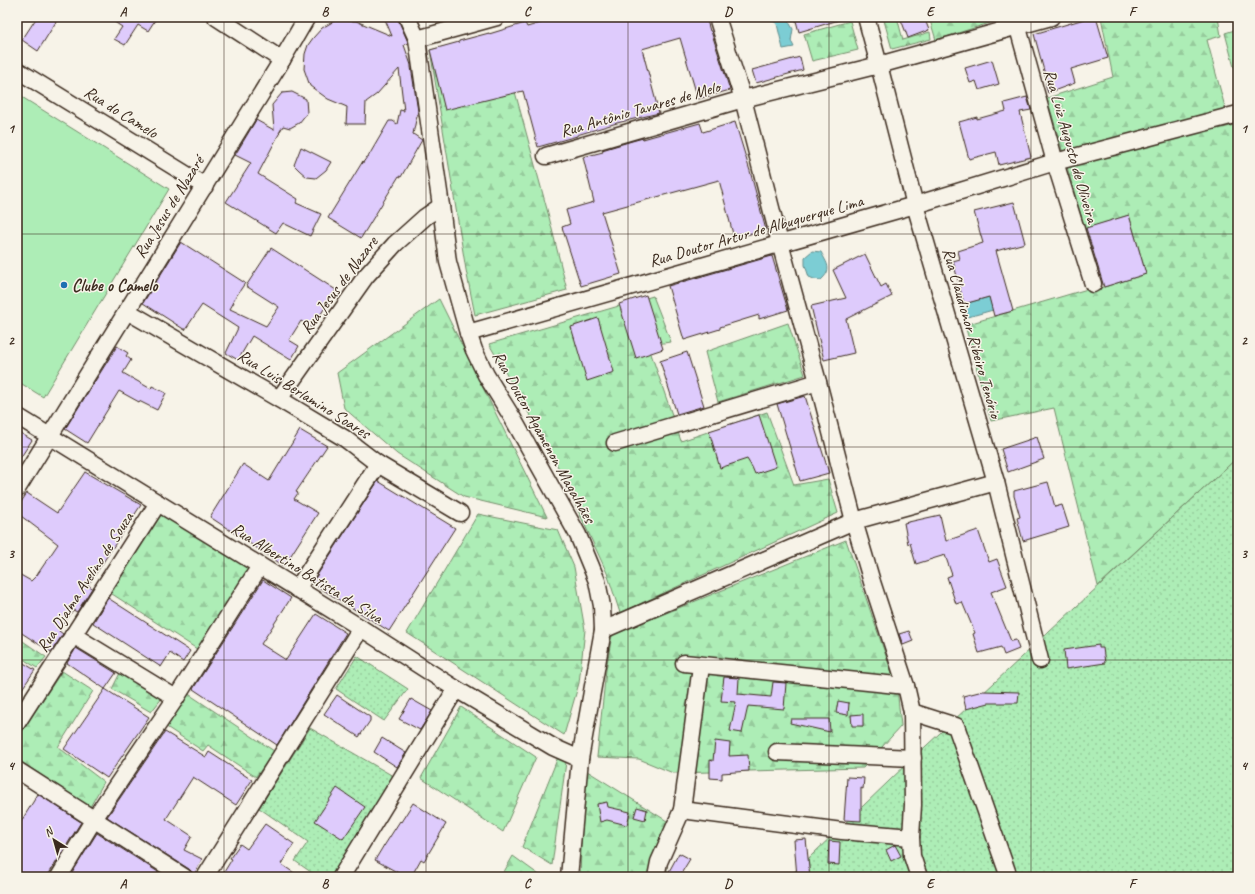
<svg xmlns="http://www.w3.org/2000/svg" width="1255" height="894" viewBox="0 0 1255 894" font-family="Caveat,sans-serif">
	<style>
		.green { fill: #adedb6; stroke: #748c6a }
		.forest { fill: url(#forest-firs); stroke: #748c6a }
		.garden { fill: url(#garden-dots); stroke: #748c6a }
		.water { fill: #7ccdd4; stroke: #628c8b }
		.building { fill: #decbfc; stroke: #3b2a1e }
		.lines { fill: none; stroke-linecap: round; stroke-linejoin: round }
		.minor-casing { stroke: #3b2a1e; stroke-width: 19 }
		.minor { stroke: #f7f3e8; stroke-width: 16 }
		.grid { fill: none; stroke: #3b2a1e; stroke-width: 1; stroke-opacity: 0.55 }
		.poi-dot { fill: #1f6fb2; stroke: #f7f3e8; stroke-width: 1.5 }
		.labels { text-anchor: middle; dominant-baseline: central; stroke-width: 3; stroke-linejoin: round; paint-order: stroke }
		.street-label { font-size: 17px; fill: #3b2a1e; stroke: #f7f3e8 }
		.poi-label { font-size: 17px; font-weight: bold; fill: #3b2a1e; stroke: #f7f3e8; text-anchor: start }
		.neatline { fill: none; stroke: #3b2a1e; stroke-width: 1.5 }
		.grid-label { font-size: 13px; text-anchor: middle; font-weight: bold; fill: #3b2a1e }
	</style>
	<defs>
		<pattern id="forest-firs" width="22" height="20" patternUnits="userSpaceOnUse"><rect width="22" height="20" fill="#adedb6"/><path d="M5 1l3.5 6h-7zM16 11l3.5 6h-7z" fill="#96cb9c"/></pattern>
		<pattern id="garden-dots" width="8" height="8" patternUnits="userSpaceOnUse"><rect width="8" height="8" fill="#adedb6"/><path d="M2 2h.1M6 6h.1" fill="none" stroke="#96cb9c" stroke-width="1.8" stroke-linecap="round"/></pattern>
	</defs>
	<rect width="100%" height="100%" fill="#f7f3e8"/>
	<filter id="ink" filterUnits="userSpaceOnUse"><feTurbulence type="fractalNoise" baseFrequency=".025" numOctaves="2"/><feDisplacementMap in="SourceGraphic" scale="8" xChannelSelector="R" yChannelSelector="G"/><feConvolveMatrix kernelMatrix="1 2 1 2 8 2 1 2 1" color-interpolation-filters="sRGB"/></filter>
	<g filter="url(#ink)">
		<path class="green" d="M17,94L169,189L43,397L17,381Z"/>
		<g class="forest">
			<path d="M883,17H897L903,40L930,32L931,39L892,49Z"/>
			<path d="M929,17H1001L1002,19L936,40Z"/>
			<path d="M1101,17H1218L1221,36L1207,40L1226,111L1219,129L1238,124V457L1098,586L1054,408L991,421L965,325L1084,290L1104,287L1146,274L1129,215L1085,229L1047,98L1113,77Z"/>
			<path d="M850,21L858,50L812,61L804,34Z"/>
			<path d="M1238,29V66L1234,67L1225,33Z"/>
			<path d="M499,33L548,213L567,290L475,315L466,270L430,50Z"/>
			<path d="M653,296L671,342L648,345L681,441L767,412L794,485L828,479L838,513L620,613L607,573L551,452L489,344Z"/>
			<path d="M439,299L547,517L464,497L397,454L344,408L337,373Z"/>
			<path d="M788,323L805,375L718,402L705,352Z"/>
			<path d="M161,512L253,569L197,649L109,592Z"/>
			<path d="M478,514L558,530L574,567L585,630L579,683L564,735L407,633Z"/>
			<path d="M846,540L897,688L901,726L863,768L673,773L639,759L597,757L606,670L612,635Z"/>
			<path d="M17,637L46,657L37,668L17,655Z"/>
			<path d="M62,671L93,691L58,747L104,782L90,807L17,759V738Z"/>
			<path d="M121,671L163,697L151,712L112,689Z"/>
			<path d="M187,693L274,751L256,777L208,745L203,751L165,726Z"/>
			<path d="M461,707L536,757L503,832L421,778Z"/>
			<path d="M558,757L566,762L552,865L522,847Z"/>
			<path d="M584,769L667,821V877H580Z"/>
			<path d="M513,856L542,877H501Z"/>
		</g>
		<g class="garden">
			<path d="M1238,457V877H789L913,758Z"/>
			<path d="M357,656L408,689L384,721L336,689Z"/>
			<path d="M310,728L393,776L331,877H318L295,861L308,842L259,808Z"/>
		</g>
		<g class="water">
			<path d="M769,17H786L793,29L791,41L794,47L783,49L777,24Z"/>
			<path d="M812,251L821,252C827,264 833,269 821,280L814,279L809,277L805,265V257Z"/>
			<path d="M989,297L993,310L968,317L964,304Z"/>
		</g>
		<g class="building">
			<path d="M37,17H59L38,51L22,40Z"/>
			<path d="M107,17H157L148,31L138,25L125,45L114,39L122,27Z"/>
			<path d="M384,17H397L408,42V43L404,45L411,65V67L418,111L413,134L422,140L401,177L399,176L361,238L328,218L363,161L362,164L367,157H368L389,121H393L397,124L400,110L404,111L399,69L377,94L366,102L365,124H346L347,107L328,99L310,86L304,69L305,54L308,45L313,38L322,28L336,20L356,21L392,36Z"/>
			<path d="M561,17H706L710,31H711L730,90L698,99L680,38L642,49L659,113L617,123L577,135V136L538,147L523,91L445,110L430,50L459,42V41L489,33V34L525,23L527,27Z"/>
			<path d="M795,17H838L839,20L799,32Z"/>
			<path d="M900,17H924L929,30L908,38Z"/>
			<path d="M1091,17H1096L1108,58L1071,69L1075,83L1048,93L1046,87V82H1047L1034,34Z"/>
			<path d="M800,57L803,70L756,83L752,70Z"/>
			<path d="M992,60L999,84L979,90L976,81L970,83L965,68Z"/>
			<path d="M292,92L306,99L307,113L299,123L290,128L283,126L279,133H280L279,134L258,174L298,199L296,203L321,214L310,236L283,223L276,233L226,202L251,163L235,155L256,120L274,130L272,105L282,93Z"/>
			<path d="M1027,97L1031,110L1020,112L1031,157L999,165L996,152L969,159L959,122L977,117V119L1006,111L1004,103Z"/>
			<path d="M735,122L750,171L766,230L734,238L719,180L602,212L621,274L581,286L562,227L570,224L566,210L594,202L583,157L603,152L602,150L632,141L643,138V139L700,123L703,132Z"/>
			<path d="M301,147L331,162L326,170L316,178L307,177L299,170L294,165Z"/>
			<path d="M1014,202L1025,243L996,251L1013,311L994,316L989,297L964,304L953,261L960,259L958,251L983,243L974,212Z"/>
			<path d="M1129,215L1146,274L1104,287L1086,228Z"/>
			<path d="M181,242L245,283L233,301L234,302L230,309L266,326L279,307L246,286L271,248L336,290L312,328L301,321L289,340L299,346L291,360L252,336L238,360L226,353L238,328L202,305L185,330L143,303Z"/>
			<path d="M865,254L881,287L886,284L892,296L846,319L854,353L824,360L811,306L846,298L833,270Z"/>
			<path d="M772,256L788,310L759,319V315L720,327V329L684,340L668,286Z"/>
			<path d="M646,295L663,349L636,358L619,304Z"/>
			<path d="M598,318L614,372L587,381L571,327Z"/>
			<path d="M117,346L128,353L126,356L131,360L123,373L151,389L152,386L166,393L157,410L139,401V402L119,391L87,443L65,429Z"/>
			<path d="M687,352L704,406L677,414L660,361Z"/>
			<path d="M805,396L829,473L800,481L777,404Z"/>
			<path d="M759,415L776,467L755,474L752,467L747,459L720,468L709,431Z"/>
			<path d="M300,430L327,446L296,492L298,493L294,499L318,513L284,566L210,517L243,464L269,481Z"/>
			<path d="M17,431L32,440L17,463Z"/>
			<path d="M1037,437L1044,459L1008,472L1001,449Z"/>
			<path d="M85,472L141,505L88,585L92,588L77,612L73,610L59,631L63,634L51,652L17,630V573L31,581L37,575L58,544L17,513V508L27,493L57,513Z"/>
			<path d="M378,481L455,528L389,631L312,583Z"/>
			<path d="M1048,482L1055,507L1062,505L1069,527L1023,541L1017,518L1020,517L1014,496V491Z"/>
			<path d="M940,515L946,541L978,530L989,562L997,559L1007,586L991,592L1011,641L1016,640L1019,649L1004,655L1001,647L979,653L973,634L975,633L962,602L956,604L947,577L952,575L945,555L916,564L910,543L908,544L904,523Z"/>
			<path d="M263,580L291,598L261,644L275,653L286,660L316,614L346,633L277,745L193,689Z"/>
			<path d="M108,598L190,651L183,662L170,653L161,667L93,623Z"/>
			<path d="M909,631L913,641L903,645L899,634Z"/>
			<path d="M1099,645V648H1103L1105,663L1066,669L1064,650Z"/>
			<path d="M76,648L116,673L105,689L67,663Z"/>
			<path d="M17,659L35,670L17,696Z"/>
			<path d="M724,677L739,678L738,694L771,697L773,682L786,683L784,709L748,706L742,733L730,731L736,702L721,701Z"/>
			<path d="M105,689L149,717L107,778L64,749Z"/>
			<path d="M983,691L1019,692L1018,703H989L966,709L963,696Z"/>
			<path d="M337,695L370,717V721L359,737L324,714Z"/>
			<path d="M411,699L432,711L420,730L399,719Z"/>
			<path d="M838,701L849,703L848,715L836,713Z"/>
			<path d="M863,714V726H852L851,715Z"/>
			<path d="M791,719H829L830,732L790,723Z"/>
			<path d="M165,732L206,757L209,752L252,780L236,805L193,777L166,819L192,836L184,850L202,859L193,877L192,872L189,869L107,817Z"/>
			<path d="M382,738L406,753L397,767L374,752Z"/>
			<path d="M715,741L730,743L729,756L748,755L749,771L722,773V779L710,778V760L713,761Z"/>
			<path d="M847,777L864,778L863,789L861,788V821L844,820Z"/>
			<path d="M337,788L365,807L343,839L315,821Z"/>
			<path d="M38,794L81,822L47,877H17V828Z"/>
			<path d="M607,802L608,807L630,812L627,825L607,820L600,822L597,804Z"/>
			<path d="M413,803L446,824L424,861L421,859L411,877H406L375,860L384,845V846L400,821L401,822Z"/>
			<path d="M637,807L647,810L645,820L634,817Z"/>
			<path d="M265,824L294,844L281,864L300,877H221L232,859L230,858L240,844L247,849Z"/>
			<path d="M97,833L166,877H71L70,876Z"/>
			<path d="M806,839L810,877H797L794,840Z"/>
			<path d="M829,841L840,842L839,865L828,864Z"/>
			<path d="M895,845L901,856L891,861L886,850Z"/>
			<path d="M679,853L690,859L679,877H666Z"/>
		</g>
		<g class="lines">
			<defs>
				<g id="minor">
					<path d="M216,17L282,60"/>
					<path d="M407,17L417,39L441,206L448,262L468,333L474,350L486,375L512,417L578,535L597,581L602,606L603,630L580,759L569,877"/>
					<path d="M717,17L743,99L780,243L818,382L854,521L872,582L906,686L912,712L956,726L1009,877"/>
					<path d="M866,17L879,65L915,205L996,482L1040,660"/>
					<path d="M1015,17L1055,162L1093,284"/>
					<path d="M417,39L497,17"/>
					<path d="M17,70L205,186"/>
					<path d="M546,156L743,99L879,65L1051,17"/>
					<path d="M127,311L279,399L344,438L378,464L460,513"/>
					<path d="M468,333L915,205L1055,162L1238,114"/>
					<path d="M279,399L366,276L395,244L425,217L441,206"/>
					<path d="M17,416L361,628L456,689L553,747L580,759"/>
					<path d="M615,443L818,382"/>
					<path d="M17,489L282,60L307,17"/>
					<path d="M297,589L378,464"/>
					<path d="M603,630L854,521L996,482"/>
					<path d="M73,635L176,698"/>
					<path d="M684,663L906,686"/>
					<path d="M701,666L682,810L842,831L911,837"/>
					<path d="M912,712L913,805L911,837L912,856L919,877"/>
					<path d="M17,723L158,503"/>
					<path d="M777,752L913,758"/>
					<path d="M17,770L184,877"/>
					<path d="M59,877L94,819L176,698L260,566"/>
					<path d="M205,877L361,628"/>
					<path d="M341,877L456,689"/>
					<path d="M656,877L659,862L682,810"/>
				</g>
			</defs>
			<use href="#minor" class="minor-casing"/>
			<use href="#minor" class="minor"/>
		</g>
	</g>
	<path class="grid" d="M224,17V877M426,17V877M628,17V877M829,17V877M1031,17V877M17,234H1238M17,447H1238M17,660H1238"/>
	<circle class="poi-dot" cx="64" cy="285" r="4"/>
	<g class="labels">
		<g class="street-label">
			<text transform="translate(640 109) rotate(-16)">Rua Antônio Tavares de Melo</text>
			<text transform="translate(121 112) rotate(32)">Rua do Camelo</text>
			<text transform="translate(1071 146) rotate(74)">Rua Luiz Augusto de Oliveira</text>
			<text transform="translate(169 207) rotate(-58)">Rua Jesus de Nazaré</text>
			<text transform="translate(756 231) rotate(-16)">Rua Doutor Artur de Albuquerque Lima</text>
			<text transform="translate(339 285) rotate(-53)">Rua Jesus de Nazare</text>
			<text transform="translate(972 333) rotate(74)">Rua Claudionor Ribeiro Tenório</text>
			<text transform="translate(304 394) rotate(32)">Rua Luis Berlamino Soares</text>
			<text transform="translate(544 437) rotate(61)">Rua Doutor Agamenon Magalhães</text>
			<text transform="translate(307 573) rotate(32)">Rua Albertino Batista da Silva</text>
			<text transform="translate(85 582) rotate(-57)">Rua Djalma Avelino de Souza</text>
		</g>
		<g class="poi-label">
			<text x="72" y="285">Clube o Camelo</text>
		</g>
	</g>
	<rect width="1255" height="894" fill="none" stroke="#f7f3e8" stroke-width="44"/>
	<g transform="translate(54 840) rotate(323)" stroke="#f7f3e8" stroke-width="3" paint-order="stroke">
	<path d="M0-3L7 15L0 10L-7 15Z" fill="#3b2a1e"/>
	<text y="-6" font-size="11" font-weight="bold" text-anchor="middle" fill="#3b2a1e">N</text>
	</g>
	<rect x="22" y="22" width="1211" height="850" class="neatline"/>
	<g class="grid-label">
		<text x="123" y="16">A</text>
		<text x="325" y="16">B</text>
		<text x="527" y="16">C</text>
		<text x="728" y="16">D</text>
		<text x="930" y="16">E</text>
		<text x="1132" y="16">F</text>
		<text x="11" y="133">1</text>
		<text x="1244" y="133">1</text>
		<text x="11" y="345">2</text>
		<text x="1244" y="345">2</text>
		<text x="11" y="558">3</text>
		<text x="1244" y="558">3</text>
		<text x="11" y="770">4</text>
		<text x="1244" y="770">4</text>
		<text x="123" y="888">A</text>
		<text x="325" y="888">B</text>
		<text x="527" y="888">C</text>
		<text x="728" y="888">D</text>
		<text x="930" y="888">E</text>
		<text x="1132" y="888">F</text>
	</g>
</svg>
